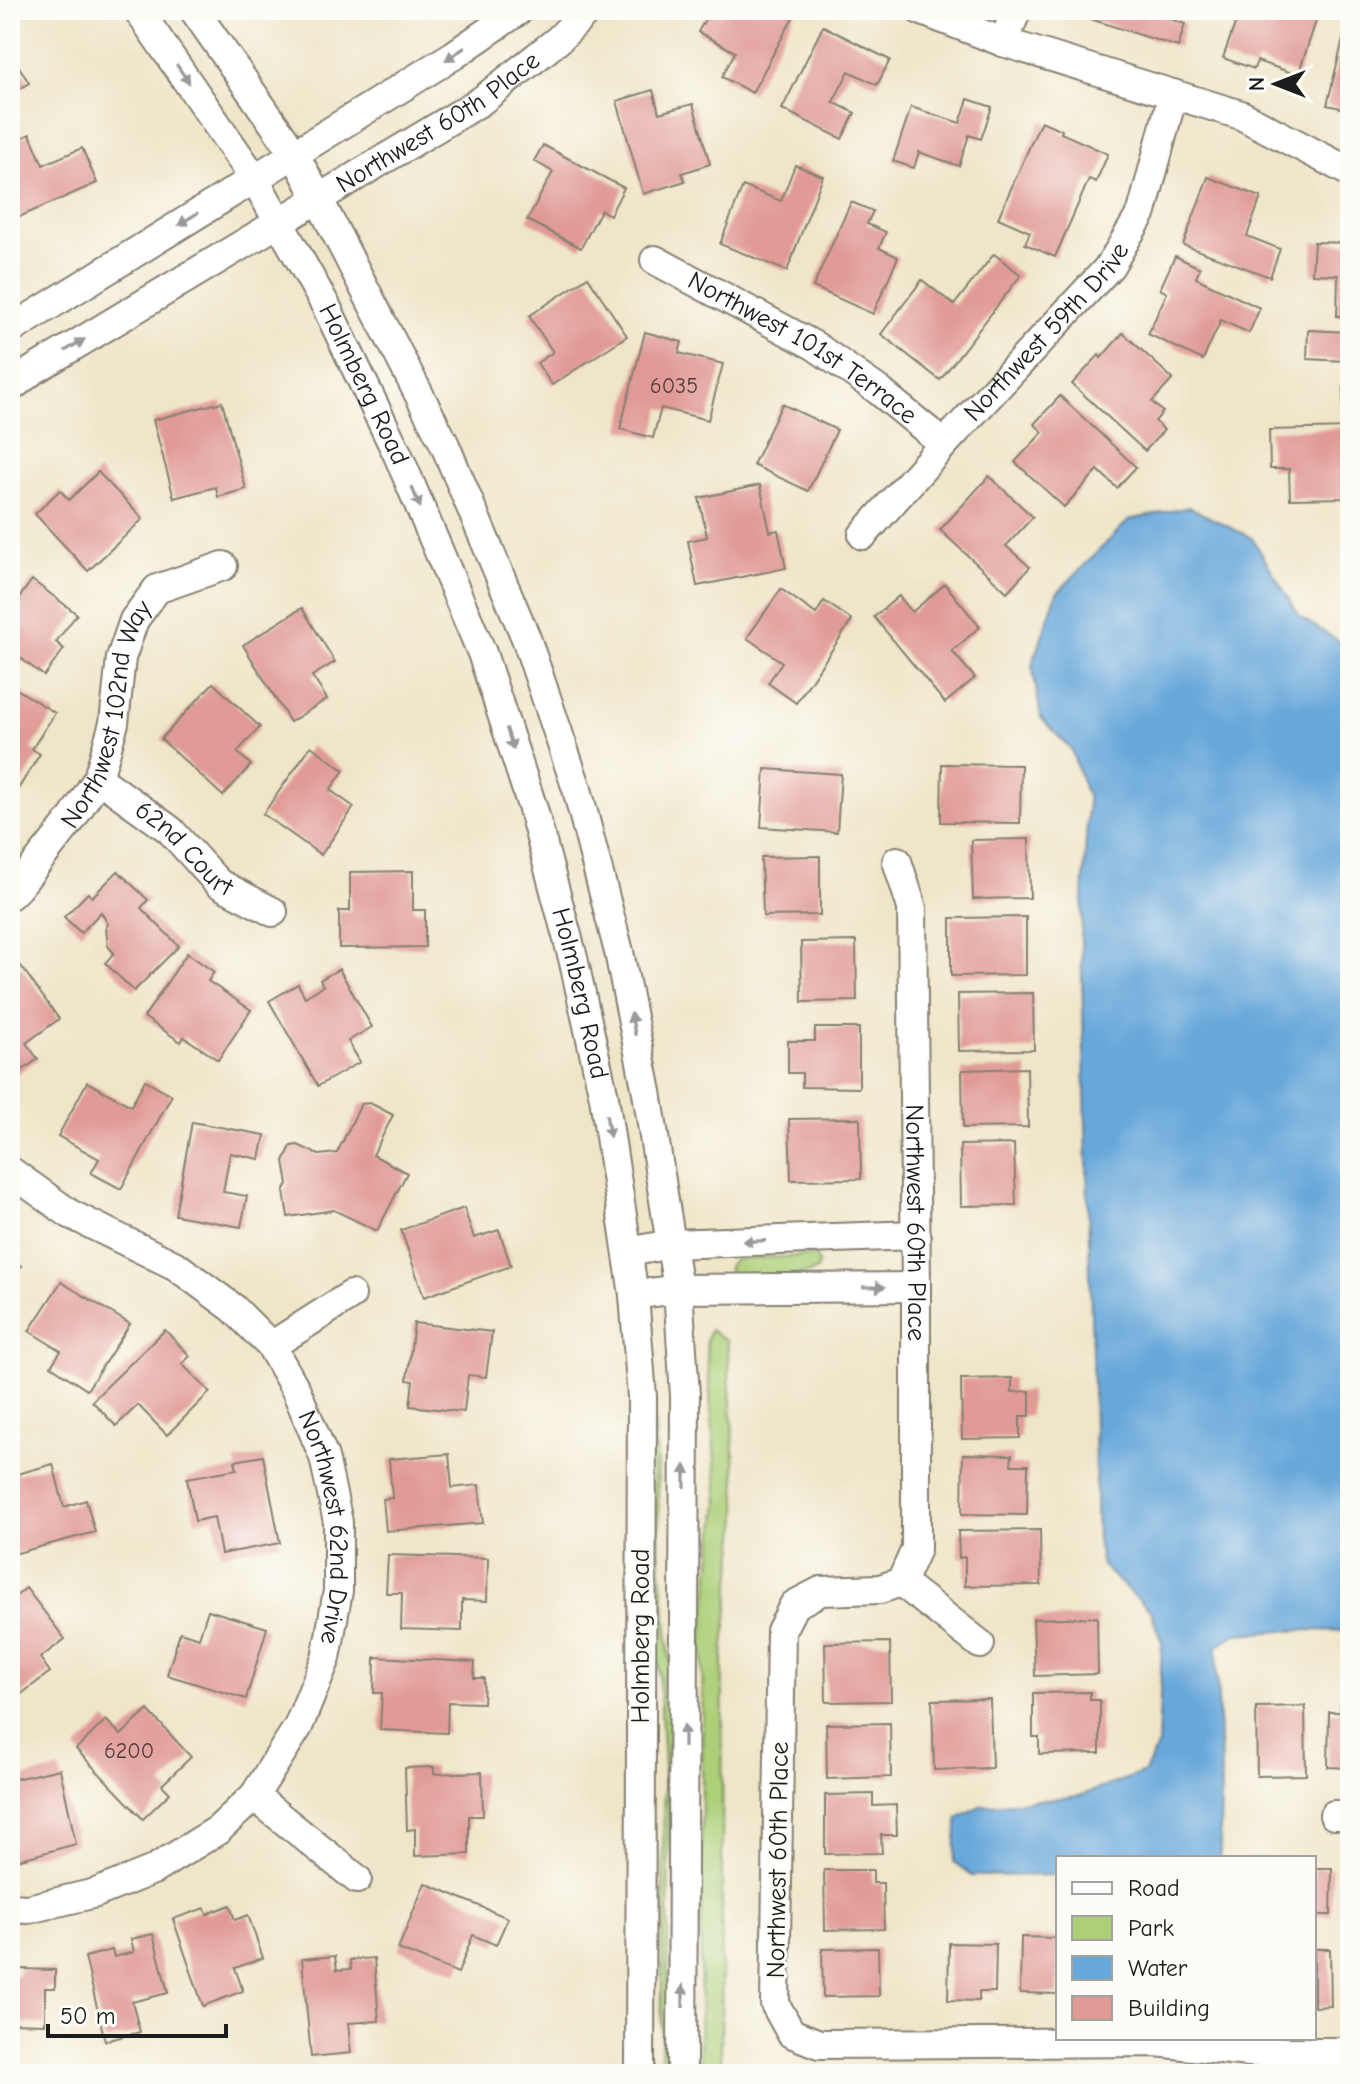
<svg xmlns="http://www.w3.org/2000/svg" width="1360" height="2084" viewBox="0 0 1360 2084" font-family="'Comic Neue',sans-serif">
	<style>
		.green { fill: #accf78; stroke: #64764a; stroke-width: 2 }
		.water { fill: #68a7da; stroke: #42627b; stroke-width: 2 }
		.building { fill: #e19b97 }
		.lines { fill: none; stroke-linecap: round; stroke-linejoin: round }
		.minor-casing { stroke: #868072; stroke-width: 32 }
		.minor { stroke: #fff; stroke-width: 28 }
		.oneway { fill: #999 }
		.labels { text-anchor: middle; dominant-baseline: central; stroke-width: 6; stroke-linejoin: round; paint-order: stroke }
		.number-label { font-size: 22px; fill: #4d3c3b }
		.street-label { font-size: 26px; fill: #1c1c1c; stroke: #fdfcf7 }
	</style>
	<rect width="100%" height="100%" fill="#fdfcf7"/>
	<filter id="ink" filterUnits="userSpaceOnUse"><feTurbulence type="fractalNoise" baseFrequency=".0125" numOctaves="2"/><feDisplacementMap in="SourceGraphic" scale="16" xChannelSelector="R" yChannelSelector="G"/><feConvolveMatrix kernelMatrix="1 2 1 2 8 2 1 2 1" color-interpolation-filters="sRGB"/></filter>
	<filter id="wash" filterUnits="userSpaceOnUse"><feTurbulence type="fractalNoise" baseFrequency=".006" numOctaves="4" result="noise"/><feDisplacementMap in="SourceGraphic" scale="32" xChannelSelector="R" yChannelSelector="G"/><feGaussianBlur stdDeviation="1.8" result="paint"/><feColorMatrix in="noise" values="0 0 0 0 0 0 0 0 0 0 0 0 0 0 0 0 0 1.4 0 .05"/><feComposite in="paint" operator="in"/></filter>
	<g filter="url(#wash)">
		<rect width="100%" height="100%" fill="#efe5c8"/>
		<g class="green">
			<path d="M813,1255C819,1260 820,1263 817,1270L809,1273L733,1280L729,1276V1264L735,1260Z"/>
			<path d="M710,1330L727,1340L738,1516L723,1656L721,2074H700L703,1632L718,1503L706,1341Z"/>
			<path d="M649,1343L657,1457L660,1561L670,1662L667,2074H661L664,1767L657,1634Z"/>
		</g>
		<path class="water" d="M1189,507L1252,538L1300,617L1350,648V1631L1300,1630L1236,1634L1217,1646V1674L1221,1766L1220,1858H1058V1875L972,1876L954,1862L958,1818L980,1806L1079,1796L1145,1772L1158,1745L1162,1643L1151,1611L1102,1566L1097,1541L1081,939L1088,799L1071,749L1041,718L1032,665L1057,593L1129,520Z"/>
		<g id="blocks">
			<g class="building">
				<path d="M710,10H797L752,93L722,77L735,52L698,32Z"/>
				<path d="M1080,10H1158L1156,14L1185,24L1178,47L1078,15Z"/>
				<path d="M1240,10H1295L1317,18L1298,75L1257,61L1254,69L1223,58Z"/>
				<path d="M1348,19H1350V110L1327,105Z"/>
				<path d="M823,26L890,60L877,85L849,71L833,102L855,113L842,139L782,109Z"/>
				<path d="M10,52L29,83L10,95Z"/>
				<path d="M653,90L659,113L693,104L710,164L682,173L685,181L643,194L617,101Z"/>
				<path d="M968,99L992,107L981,139L969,135L959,166L919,152L914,168L893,161L911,107L960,123Z"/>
				<path d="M1041,121L1062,130L1061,133L1108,154L1096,182L1089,179L1055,257L1025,244L1030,232L998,218Z"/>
				<path d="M30,134L43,165L82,148L97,183L10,221V143Z"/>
				<path d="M543,145L624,188L610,215L601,210L581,248L527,220L553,172L534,161Z"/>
				<path d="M795,165L823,176L787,271L720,244L743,186L781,201Z"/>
				<path d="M1208,177L1261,197L1247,236L1280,249L1270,277L1183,245Z"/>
				<path d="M851,202L873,211L867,224L886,232L879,248L898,257L873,314L813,287Z"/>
				<path d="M1314,242L1350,243V316H1337L1338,275L1312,274Z"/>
				<path d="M994,254L1021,275L940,380L881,334L922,280L954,305Z"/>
				<path d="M1175,256L1200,268L1196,278L1260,308L1249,333L1221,320L1203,360L1148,334L1167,293L1160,289Z"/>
				<path d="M588,277L627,336L552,385L537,363L553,352L529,316Z"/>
				<path d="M1308,330L1350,332V404H1343L1345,361L1307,359Z"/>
				<path d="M645,332L682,342L679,353L723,364L708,420L661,408L653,438L620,429Z"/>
				<path d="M1123,333L1173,379L1152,402L1163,412L1155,421L1164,430L1145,451L1072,384L1099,355L1101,358Z"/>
				<path d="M1060,396L1136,467L1117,488L1098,470L1064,507L1015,462L1043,432L1034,424Z"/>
				<path d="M222,402L246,489L218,497L216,487L174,498L153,420Z"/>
				<path d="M782,404L837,430L808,491L753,465Z"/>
				<path d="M1350,428V498L1290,499L1289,469H1270L1269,430Z"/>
				<path d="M98,472L143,519L88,571L35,514L60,490L69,500Z"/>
				<path d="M989,476L1033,517L1006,546L1030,567L1007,592L940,530Z"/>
				<path d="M760,485L770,532L778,530L786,568L697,586L688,541L707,537L699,498Z"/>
				<path d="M32,580L77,614L56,642L64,649L44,676L10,650V597L16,602Z"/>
				<path d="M945,584L980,627L952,651L975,678L945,703L874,617L899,596L912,612Z"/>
				<path d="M781,589L816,614L824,601L852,620L796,703L768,683L782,662L747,638Z"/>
				<path d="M302,608L335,662L312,676L327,699L290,722L243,645Z"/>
				<path d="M213,683L260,727L237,752L251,765L223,796L161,739Z"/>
				<path d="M10,685L55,713L32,749L40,754L18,789L10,784Z"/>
				<path d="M311,746L344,770L330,790L354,807L321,855L263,814Z"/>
				<path d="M942,764L1021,765L1020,823L941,822Z"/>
				<path d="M765,769L841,774L837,832L761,827Z"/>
				<path d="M1029,839L1030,898L973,899L971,840Z"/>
				<path d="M820,856V915L763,916L761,857Z"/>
				<path d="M118,871L148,900L141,908L179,946L134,991L105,963L114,953L108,946L106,927L108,924L101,912L81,933L64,917L88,893L92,897Z"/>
				<path d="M413,871V910H425V947L339,948V911H350V872Z"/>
				<path d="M1026,917V975L951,976V918Z"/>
				<path d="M856,941L857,1001L802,1002L801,942Z"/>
				<path d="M187,953L214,972L208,981L251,1010L218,1060L184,1037L181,1042L144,1017Z"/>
				<path d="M21,966L59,1019L26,1043L38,1059L10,1079V974Z"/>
				<path d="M339,969L372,1027L348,1041L360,1062L318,1086L269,1001L298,984L305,997L323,986L320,980Z"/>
				<path d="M1033,993L1034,1050L959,1051L958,994Z"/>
				<path d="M815,1028H859V1088L802,1087V1073H788V1041H815Z"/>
				<path d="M1027,1068L1028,1127L963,1128L962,1070Z"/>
				<path d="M145,1080L172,1095L121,1189L91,1173L99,1159L58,1136L87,1082L131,1106Z"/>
				<path d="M370,1103L393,1115L373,1155L407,1173L377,1231L334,1210L288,1217L284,1191L288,1184L284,1161L291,1146L298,1145L319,1155L337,1153L361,1104Z"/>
				<path d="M860,1118L861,1179L791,1180L789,1119Z"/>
				<path d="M192,1122L265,1135L260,1159L230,1153L223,1192L247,1196L241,1227L175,1215Z"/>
				<path d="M1014,1144L1016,1205L961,1206L960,1145Z"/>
				<path d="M464,1208L474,1238L499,1230L511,1266L424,1297L401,1230Z"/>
				<path d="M10,1258L21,1266L10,1282Z"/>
				<path d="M61,1282L130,1324L87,1390L51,1366L61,1351L29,1331Z"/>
				<path d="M414,1323L492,1332L486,1377L468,1375L464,1412L410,1406L413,1381L407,1380Z"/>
				<path d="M165,1330L190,1356L182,1364L210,1392L167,1435L138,1405L116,1426L92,1401Z"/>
				<path d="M1012,1378V1392L1030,1391V1416H1020V1438L962,1439L961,1379Z"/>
				<path d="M449,1454L452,1488L479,1485L483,1523L386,1531L383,1499L392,1498L389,1459Z"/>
				<path d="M963,1454L1012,1455L1011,1465H1028L1027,1515L962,1514Z"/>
				<path d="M263,1456L280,1543L221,1554L214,1517L195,1521L187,1478L237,1469L235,1461Z"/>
				<path d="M53,1464L64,1507L86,1500L95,1532L10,1555V1476Z"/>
				<path d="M1040,1530L1041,1585L965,1586V1557L959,1558L958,1531Z"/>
				<path d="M388,1555L488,1558L487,1601L462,1600V1631L401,1629L402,1593H386Z"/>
				<path d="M26,1588L65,1639L40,1658L50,1672L16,1698L10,1690V1601Z"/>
				<path d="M208,1610L267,1628L246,1699L167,1675L180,1632L199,1638Z"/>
				<path d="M1097,1617L1098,1674L1035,1676L1033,1619Z"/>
				<path d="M890,1642L891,1701L826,1702L825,1643Z"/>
				<path d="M375,1657L475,1662L474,1678H484L483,1703L448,1702L447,1733L380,1730L382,1693H374Z"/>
				<path d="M1090,1692V1700H1100V1753L1039,1754V1737H1033V1693Z"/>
				<path d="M990,1699L992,1768L934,1770L932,1700Z"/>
				<path d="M1341,1699H1350V1768L1328,1767L1329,1712H1340Z"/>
				<path d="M1305,1706L1306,1775L1257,1776L1256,1707Z"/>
				<path d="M148,1710L191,1757L162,1785L170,1793L143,1819L76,1749L106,1720L121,1735Z"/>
				<path d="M890,1723L891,1777L827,1779L826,1724Z"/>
				<path d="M434,1767V1774L482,1772L483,1816H469V1854L415,1856V1829L407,1830L405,1768Z"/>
				<path d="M60,1769L76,1844L10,1862V1780Z"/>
				<path d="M873,1794V1806L896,1805L897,1835H881L882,1853L825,1854V1795Z"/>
				<path d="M1314,1868H1332L1331,1915H1314Z"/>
				<path d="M824,1870H873V1883H883L884,1929L825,1930Z"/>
				<path d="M425,1883L508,1918L496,1945L473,1935L458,1973L398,1949Z"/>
				<path d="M230,1905L235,1920L248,1915L263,1958L235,1968L243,1991L203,2006L173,1919L205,1908L207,1914Z"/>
				<path d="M153,1934L168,1993L132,2002L140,2032L105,2041L85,1957L112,1950L114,1957L134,1952L131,1939Z"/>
				<path d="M1021,1937L1058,1938V1994L1020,1993Z"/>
				<path d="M949,1943L996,1944L995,1992H979V2001L948,2000Z"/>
				<path d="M878,1948L879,1996L823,1997L822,1949Z"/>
				<path d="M1314,1949H1330L1331,2006L1314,2007Z"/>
				<path d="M335,1956L337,1970L351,1969L350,1960L374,1958L379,2021L348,2023L351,2053L311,2057L302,1959Z"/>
				<path d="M19,1969L55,1970V1988H45V2024L10,2023V1975H18Z"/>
			</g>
		</g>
	</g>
	<g filter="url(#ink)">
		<use href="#blocks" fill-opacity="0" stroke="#868072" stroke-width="2"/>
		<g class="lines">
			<defs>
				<g id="minor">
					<path id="s1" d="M138,10L254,178L326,306L398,455L482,653L533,809L573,958L604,1097L634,1295L642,1397L640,2074"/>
					<path d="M194,10L294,153L319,200L444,443L526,638L577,789L619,952L647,1092L678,1289L685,1396L682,2074"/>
					<path d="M920,10L1003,42L1241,115L1350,172"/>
					<path d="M1003,42L1017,10"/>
					<path id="s2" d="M655,260L815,346L878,390L944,444"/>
					<path d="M10,330L454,55L519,10"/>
					<path id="s3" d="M10,388L32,371L481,101L558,40L588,10"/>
					<path id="s4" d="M863,535L944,444L1110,266L1142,212L1173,94"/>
					<path id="s5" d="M98,778L170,830L218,883L273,912"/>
					<path id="s6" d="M897,861L912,908L916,1287V1549L901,1582L880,1589L821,1591L794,1605L781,1631L775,2004L791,2033L819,2044L1156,2042L1249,2052H1350"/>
					<path id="s7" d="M10,895L18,887L72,819L98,778L114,723L121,658L134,620L157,589L223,566"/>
					<path id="s8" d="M10,1171L70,1214L176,1266L233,1308L271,1346L296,1390L324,1457L338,1522V1591L326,1658L298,1727L254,1796L218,1830L153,1870L96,1893L28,1909L10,1908"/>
					<path d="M628,1252L671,1244L916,1235"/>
					<path d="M634,1295L678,1289L916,1287"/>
					<path d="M271,1346L351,1295"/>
					<path d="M901,1582L980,1644"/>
					<path d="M254,1796L357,1879"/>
					<path d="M1334,1815H1350"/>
				</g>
			</defs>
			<use href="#minor" class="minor-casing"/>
			<use href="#minor" class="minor"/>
		</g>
		<defs><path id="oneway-solid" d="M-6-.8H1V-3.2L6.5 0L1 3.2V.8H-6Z" transform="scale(2)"/></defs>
		<g class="oneway">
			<use href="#oneway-solid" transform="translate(455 54) rotate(147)"/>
			<use href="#oneway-solid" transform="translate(183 74) rotate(56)"/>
			<use href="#oneway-solid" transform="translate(188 219) rotate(148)"/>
			<use href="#oneway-solid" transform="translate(75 345) rotate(-31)"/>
			<use href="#oneway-solid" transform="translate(416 497) rotate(67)"/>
			<use href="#oneway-solid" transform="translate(510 739) rotate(72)"/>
			<use href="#oneway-solid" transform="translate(633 1024) rotate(-102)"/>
			<use href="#oneway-solid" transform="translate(608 1126) rotate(81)"/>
			<use href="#oneway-solid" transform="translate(754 1241) rotate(178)"/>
			<use href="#oneway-solid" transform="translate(874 1287)"/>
			<use href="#oneway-solid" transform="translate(685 1476) rotate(-90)"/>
			<use href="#oneway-solid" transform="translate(684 1736) rotate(-90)"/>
			<use href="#oneway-solid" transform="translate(683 1996) rotate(-90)"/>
		</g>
	</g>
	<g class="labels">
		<g class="number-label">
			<text x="674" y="386">6035</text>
			<text x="129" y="1751">6200</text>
		</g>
		<g class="street-label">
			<text stroke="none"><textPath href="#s3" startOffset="504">Northwest 60th Place</textPath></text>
			<text stroke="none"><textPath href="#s4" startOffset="274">Northwest 59th Drive</textPath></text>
			<text stroke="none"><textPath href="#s2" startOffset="172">Northwest 101st Terrace</textPath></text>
			<text stroke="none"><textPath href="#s1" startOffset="438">Holmberg Road</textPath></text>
			<text stroke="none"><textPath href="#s7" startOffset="210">Northwest 102nd Way</textPath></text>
			<text stroke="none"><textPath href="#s5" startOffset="112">62nd Court</textPath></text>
			<text stroke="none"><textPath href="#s1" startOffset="1086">Holmberg Road</textPath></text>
			<text stroke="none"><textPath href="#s6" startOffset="364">Northwest 60th Place</textPath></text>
			<text stroke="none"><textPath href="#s8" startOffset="510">Northwest 62nd Drive</textPath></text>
			<text transform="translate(641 1636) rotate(-90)">Holmberg Road</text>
			<text transform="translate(778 1860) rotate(-89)">Northwest 60th Place</text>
		</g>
	</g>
	<rect width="1360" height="2084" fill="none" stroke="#fdfcf7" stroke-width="40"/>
	<rect x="1056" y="1856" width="260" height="184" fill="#fdfcf7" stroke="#a3a29f" stroke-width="2"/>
	<rect x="1072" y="1882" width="40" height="12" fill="#ffffff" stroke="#a3a29f" stroke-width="2"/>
	<text x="1128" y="1896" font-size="24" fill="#1c1c1c">Road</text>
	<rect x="1072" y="1916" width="40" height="24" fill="#accf78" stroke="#a3a29f" stroke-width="2"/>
	<text x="1128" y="1936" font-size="24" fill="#1c1c1c">Park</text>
	<rect x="1072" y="1956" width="40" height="24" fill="#68a7da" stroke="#a3a29f" stroke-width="2"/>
	<text x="1128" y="1976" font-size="24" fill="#1c1c1c">Water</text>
	<rect x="1072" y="1996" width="40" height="24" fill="#e19b97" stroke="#a3a29f" stroke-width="2"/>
	<text x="1128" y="2016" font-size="24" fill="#1c1c1c">Building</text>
	<g transform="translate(1276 84) rotate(270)" stroke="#fdfcf7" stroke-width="6" paint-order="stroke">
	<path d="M0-6L14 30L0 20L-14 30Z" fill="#1c1c1c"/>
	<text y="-12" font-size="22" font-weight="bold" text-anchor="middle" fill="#1c1c1c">N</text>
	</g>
	<path d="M48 2024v12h178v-12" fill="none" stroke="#1c1c1c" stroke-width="4"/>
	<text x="60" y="2024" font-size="24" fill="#1c1c1c" stroke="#fdfcf7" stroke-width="6" paint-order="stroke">50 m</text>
</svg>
